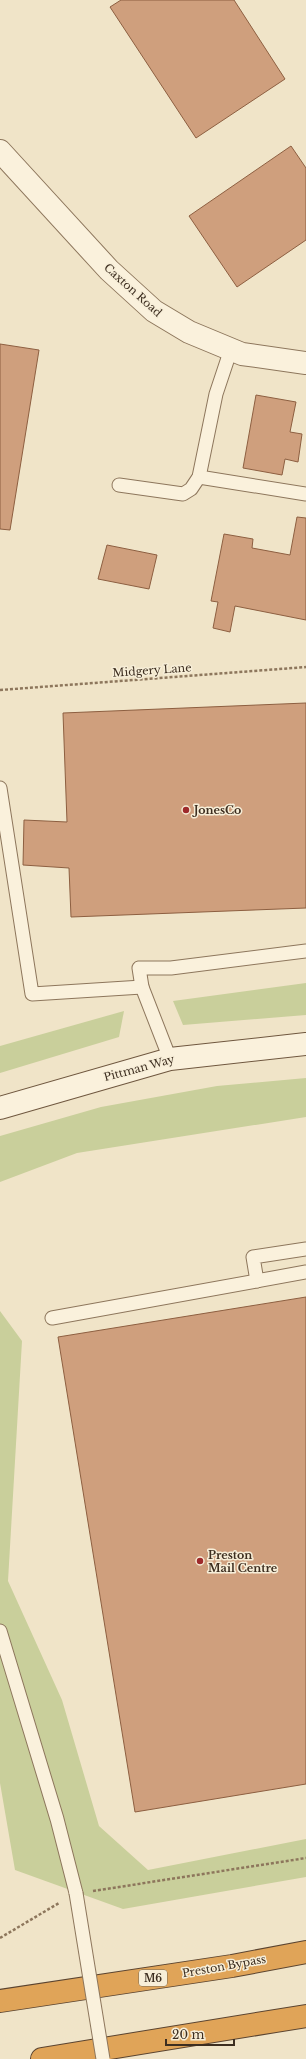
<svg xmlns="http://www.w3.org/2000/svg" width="306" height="2059" viewBox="0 0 306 2059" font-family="'Libre Baskerville',serif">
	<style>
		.green { fill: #c9cf9b }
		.building { fill: #cf9f7d; stroke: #8d5f41 }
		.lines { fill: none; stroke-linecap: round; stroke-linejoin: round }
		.lane-casing { stroke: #8d765c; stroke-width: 15 }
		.street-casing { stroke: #8d765c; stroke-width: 24 }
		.secondary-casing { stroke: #6f573f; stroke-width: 24 }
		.highway-casing { stroke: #5b4430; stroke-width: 24 }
		.path { stroke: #8d765c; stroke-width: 2.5; stroke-dasharray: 3 2; stroke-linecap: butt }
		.lane { stroke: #faf1dc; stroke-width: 13 }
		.street { stroke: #faf1dc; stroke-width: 22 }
		.secondary { stroke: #faf1dc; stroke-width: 22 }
		.highway { stroke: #e0a458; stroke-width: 22 }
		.lane-bridge-casing { stroke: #8d765c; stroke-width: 15; stroke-linecap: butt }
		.lane-bridge { stroke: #faf1dc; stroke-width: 13 }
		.poi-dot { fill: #9e2a2b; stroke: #f7eed8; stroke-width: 1.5 }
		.labels { text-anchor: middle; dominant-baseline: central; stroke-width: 3; stroke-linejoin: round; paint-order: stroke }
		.shield { fill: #f7eed8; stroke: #756857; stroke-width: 1 }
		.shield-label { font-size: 10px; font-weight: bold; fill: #3d2e20 }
		.street-label { font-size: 11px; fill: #3d2e20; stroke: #f7eed8 }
		.poi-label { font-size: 11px; font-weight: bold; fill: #3d2e20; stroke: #f7eed8; text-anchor: start }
	</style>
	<rect width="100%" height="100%" fill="#f0e4c8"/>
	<g class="green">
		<path d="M306,983V1015L183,1025L173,1001Z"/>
		<path d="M124,1011L119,1037L0,1073V1046Z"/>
		<path d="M306,1078V1117L77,1153L0,1182V1136L101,1107L217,1086Z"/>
		<path d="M0,1311L22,1341L8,1581L62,1700L99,1826L148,1870L306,1839V1877L123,1909L15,1870L0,1783Z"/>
	</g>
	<g class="building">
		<path d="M121,0H234L285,79L196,138L110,7Z"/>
		<path d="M291,146L306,168V240L237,287L189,216Z"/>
		<path d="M0,344L39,350L10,530L0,529Z"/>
		<path d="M256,395L296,402L290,432L302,434L298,462L285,459L282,475L243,468Z"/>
		<path d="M297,517L306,518V620L235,606L230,632L213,628L218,602L211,601L224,534L253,539L252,548L290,555Z"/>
		<path d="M107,545L157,555L149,589L98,579Z"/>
		<path d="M306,703V908L71,917L69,868L23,865L24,820L67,822L63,713Z"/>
		<path d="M306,1297V1784L135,1812L58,1337Z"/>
	</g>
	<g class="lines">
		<defs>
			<g id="lane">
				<path d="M199,477L306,494"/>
				<path d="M119,485L183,494L191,489L199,477L216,394L231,349"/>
				<path d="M0,788L32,994L142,987"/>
				<path d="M170,1059L142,987L139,968H171L306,951"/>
				<path d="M257,1281L253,1257L306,1249"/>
				<path d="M52,1318L306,1272"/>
				<path d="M0,1631L57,1819L76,1893"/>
			</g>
			<path id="street" d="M0,151L109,270L154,311L189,332L242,354L306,363"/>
			<path id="secondary" d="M0,1108L170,1059L306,1044"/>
			<g id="highway">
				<path d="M0,2001L232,1966L306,1952"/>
				<path d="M42,2059L306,2016"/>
			</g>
		</defs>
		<use href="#lane" class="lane-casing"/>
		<use href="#street" class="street-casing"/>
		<use href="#secondary" class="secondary-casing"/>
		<use href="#highway" class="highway-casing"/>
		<g class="path">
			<path d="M0,690L306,667"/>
			<path d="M93,1891L306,1858"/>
			<path d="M0,1938L59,1903"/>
		</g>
		<use href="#lane" class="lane"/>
		<use href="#street" class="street"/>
		<use href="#secondary" class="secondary"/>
		<use href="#highway" class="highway"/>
		<defs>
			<path id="lane-bridge" d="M76,1893L103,2059"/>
		</defs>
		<use href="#lane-bridge" class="lane-bridge-casing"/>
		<use href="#lane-bridge" class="lane-bridge"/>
	</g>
	<g class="poi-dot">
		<circle cx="186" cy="810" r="4"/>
		<circle cx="200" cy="1561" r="4"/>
	</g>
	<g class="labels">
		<rect class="shield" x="139" y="1970" width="28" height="16" rx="3"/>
		<g class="shield-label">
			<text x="153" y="1978">M6</text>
		</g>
		<g class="street-label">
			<text transform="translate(133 290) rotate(42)">Caxton Road</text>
			<text transform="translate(152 670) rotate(-4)">Midgery Lane</text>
			<text transform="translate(139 1068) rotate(-15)">Pittman Way</text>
			<text transform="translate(224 1966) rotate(-10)">Preston Bypass</text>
		</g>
		<g class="poi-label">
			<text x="194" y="810">JonesCo</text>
			<text x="208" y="1555">Preston<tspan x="208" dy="13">Mail Centre</tspan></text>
		</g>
	</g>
	<path d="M166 2039v6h68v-6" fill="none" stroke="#3d2e20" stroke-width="2"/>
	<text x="172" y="2039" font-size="12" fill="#3d2e20" stroke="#f7eed8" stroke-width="3" paint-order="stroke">20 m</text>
</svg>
